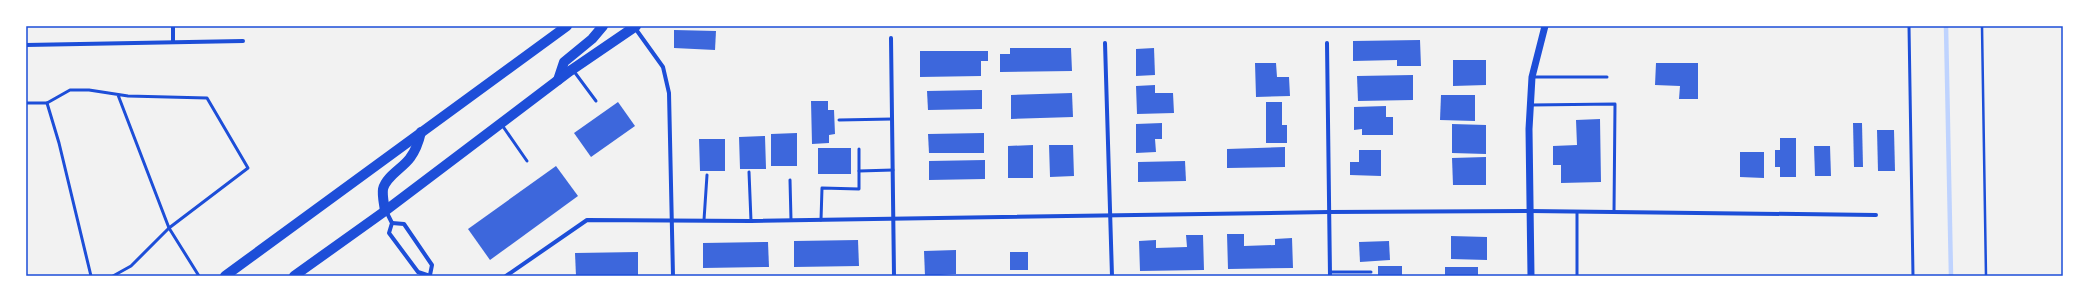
<svg xmlns="http://www.w3.org/2000/svg" width="2089" height="302" viewBox="0 0 2089 302" font-family="Montserrat,sans-serif">
	<style>
		.lines { fill: none; stroke-linecap: round; stroke-linejoin: round }
		.stream { stroke: #bfd3fe; stroke-width: 4.5 }
		.building { fill: #3d67dc }
		.path { stroke: #1d4ed8; stroke-width: 2.5 }
		.service { stroke: #1d4ed8; stroke-width: 3 }
		.minor { stroke: #1d4ed8; stroke-width: 4 }
		.tertiary { stroke: #1d4ed8; stroke-width: 7 }
		.primary { stroke: #1d4ed8; stroke-width: 10 }
		.neatline { fill: none; stroke: #1d4ed8; stroke-width: 1.5 }
	</style>
	<rect width="100%" height="100%" fill="#f2f2f2"/>
	<g class="lines">
		<path class="stream" d="M1946,26L1951,276"/>
	</g>
	<g class="building">
		<path d="M674,30L716,31L715,50L674,48Z"/>
		<path d="M1420,40L1421,66H1397V60L1353,61V41Z"/>
		<path d="M1010,48H1071L1072,71L1000,72V54H1010Z"/>
		<path d="M1154,48L1155,75L1136,76V49Z"/>
		<path d="M920,51H988V61H981V76L920,77Z"/>
		<path d="M1453,60H1486V85L1453,86Z"/>
		<path d="M1255,63H1276L1277,77H1289L1290,96L1256,97Z"/>
		<path d="M1656,63H1698V99H1679L1680,86L1655,85Z"/>
		<path d="M1413,75V100L1358,101L1357,76Z"/>
		<path d="M1155,85V93H1173L1174,113L1137,114L1136,86Z"/>
		<path d="M982,90V109L928,110L927,91Z"/>
		<path d="M1072,93L1073,117L1011,119V95Z"/>
		<path d="M1441,95H1475V121L1440,120Z"/>
		<path d="M811,101H828V110H834L835,134L829,135V143L812,144Z"/>
		<path d="M618,102L635,126L591,157L574,133Z"/>
		<path d="M1266,102H1282V125H1287V143H1266Z"/>
		<path d="M1386,106V117H1393V135H1362V129L1354,130V107Z"/>
		<path d="M1600,119L1601,182L1561,183V165H1553V146L1577,145L1576,120Z"/>
		<path d="M1162,123V139H1155L1156,152L1136,153V124Z"/>
		<path d="M1853,123H1862L1863,167H1854Z"/>
		<path d="M1452,124L1486,125V154L1452,153Z"/>
		<path d="M1877,130H1894L1895,171H1878Z"/>
		<path d="M797,133V166H771V134Z"/>
		<path d="M984,133V153H929L928,134Z"/>
		<path d="M765,136L766,169H740L739,137Z"/>
		<path d="M1780,138H1796V177H1780V167H1775V150H1780Z"/>
		<path d="M699,139H725V171H700Z"/>
		<path d="M1033,145V178H1008V146Z"/>
		<path d="M1049,145H1073L1074,176L1050,177Z"/>
		<path d="M1814,146H1830L1831,176H1815Z"/>
		<path d="M1285,147V167L1227,168V149Z"/>
		<rect x="818" y="148" width="33" height="26"/>
		<path d="M1359,150H1381V176L1350,175V162H1359Z"/>
		<path d="M1740,152H1764V178L1740,177Z"/>
		<path d="M1486,157V185H1453L1452,158Z"/>
		<path d="M985,160V179L929,180V161Z"/>
		<path d="M1185,161L1186,181L1138,182V162Z"/>
		<path d="M556,166L578,196L490,260L468,229Z"/>
		<path d="M1227,234H1244V246L1275,245V239L1292,238L1293,268L1228,269Z"/>
		<path d="M1186,235H1203L1204,270L1140,271L1139,241L1156,240V248L1187,247Z"/>
		<path d="M1451,236L1487,237V260L1451,259Z"/>
		<path d="M858,240L859,266L794,267V241Z"/>
		<path d="M1389,241L1390,260L1360,262L1359,242Z"/>
		<path d="M768,242L769,267L703,268V243Z"/>
		<path d="M956,250V274L925,276L924,251Z"/>
		<path d="M638,252V276H576L575,253Z"/>
		<rect x="1010" y="252" width="18" height="18"/>
		<rect x="1378" y="266" width="24" height="10"/>
		<rect x="1445" y="267" width="33" height="9"/>
	</g>
	<g class="lines">
		<path class="path" d="M1982,26L1986,276"/>
		<g class="service">
			<path d="M1909,26L1913,276"/>
			<path d="M573,70L596,101"/>
			<path d="M1532,77H1607"/>
			<path d="M26,103H47L70,90H89L128,96L207,98L248,168L169,228L118,95"/>
			<path d="M47,103L59,143L91,276"/>
			<path d="M1531,105L1615,104L1614,212"/>
			<path d="M839,120L892,119"/>
			<path d="M502,125L527,161"/>
			<path d="M859,171L893,170"/>
			<path d="M749,172L751,221"/>
			<path d="M790,180L791,220"/>
			<path d="M1577,212V276"/>
			<path d="M704,220L707,175"/>
			<path d="M821,220L822,188L859,189V149"/>
			<path d="M1330,272H1371"/>
			<path d="M113,276L131,266L169,228L199,276"/>
		</g>
		<g class="minor">
			<path d="M173,26V42"/>
			<path d="M635,28L663,67L669,93L673,276"/>
			<path d="M891,38L894,276"/>
			<path d="M1105,43L1112,276"/>
			<path d="M1327,43L1330,276"/>
			<path d="M26,45L243,41"/>
			<path d="M386,211L392,223L389,233L418,272L430,276"/>
			<path d="M392,223L404,224L432,265L430,275"/>
			<path d="M506,276L587,220L751,221L1329,212L1530,211L1876,215"/>
		</g>
		<path class="tertiary" d="M1531,276L1529,129L1532,77L1545,26"/>
		<g class="primary">
			<path d="M558,80L564,62L592,39L603,26"/>
			<path d="M385,211C384,203 382,196 383,189C386,176 403,168 410,158C416,150 419,141 421,132"/>
			<path d="M225,276L567,26"/>
			<path d="M294,276L385,211L570,71L636,26"/>
		</g>
	</g>
	<rect width="2089" height="302" fill="none" stroke="#ffffff" stroke-width="54"/>
	<rect x="27" y="27" width="2035" height="248" class="neatline"/>
</svg>
